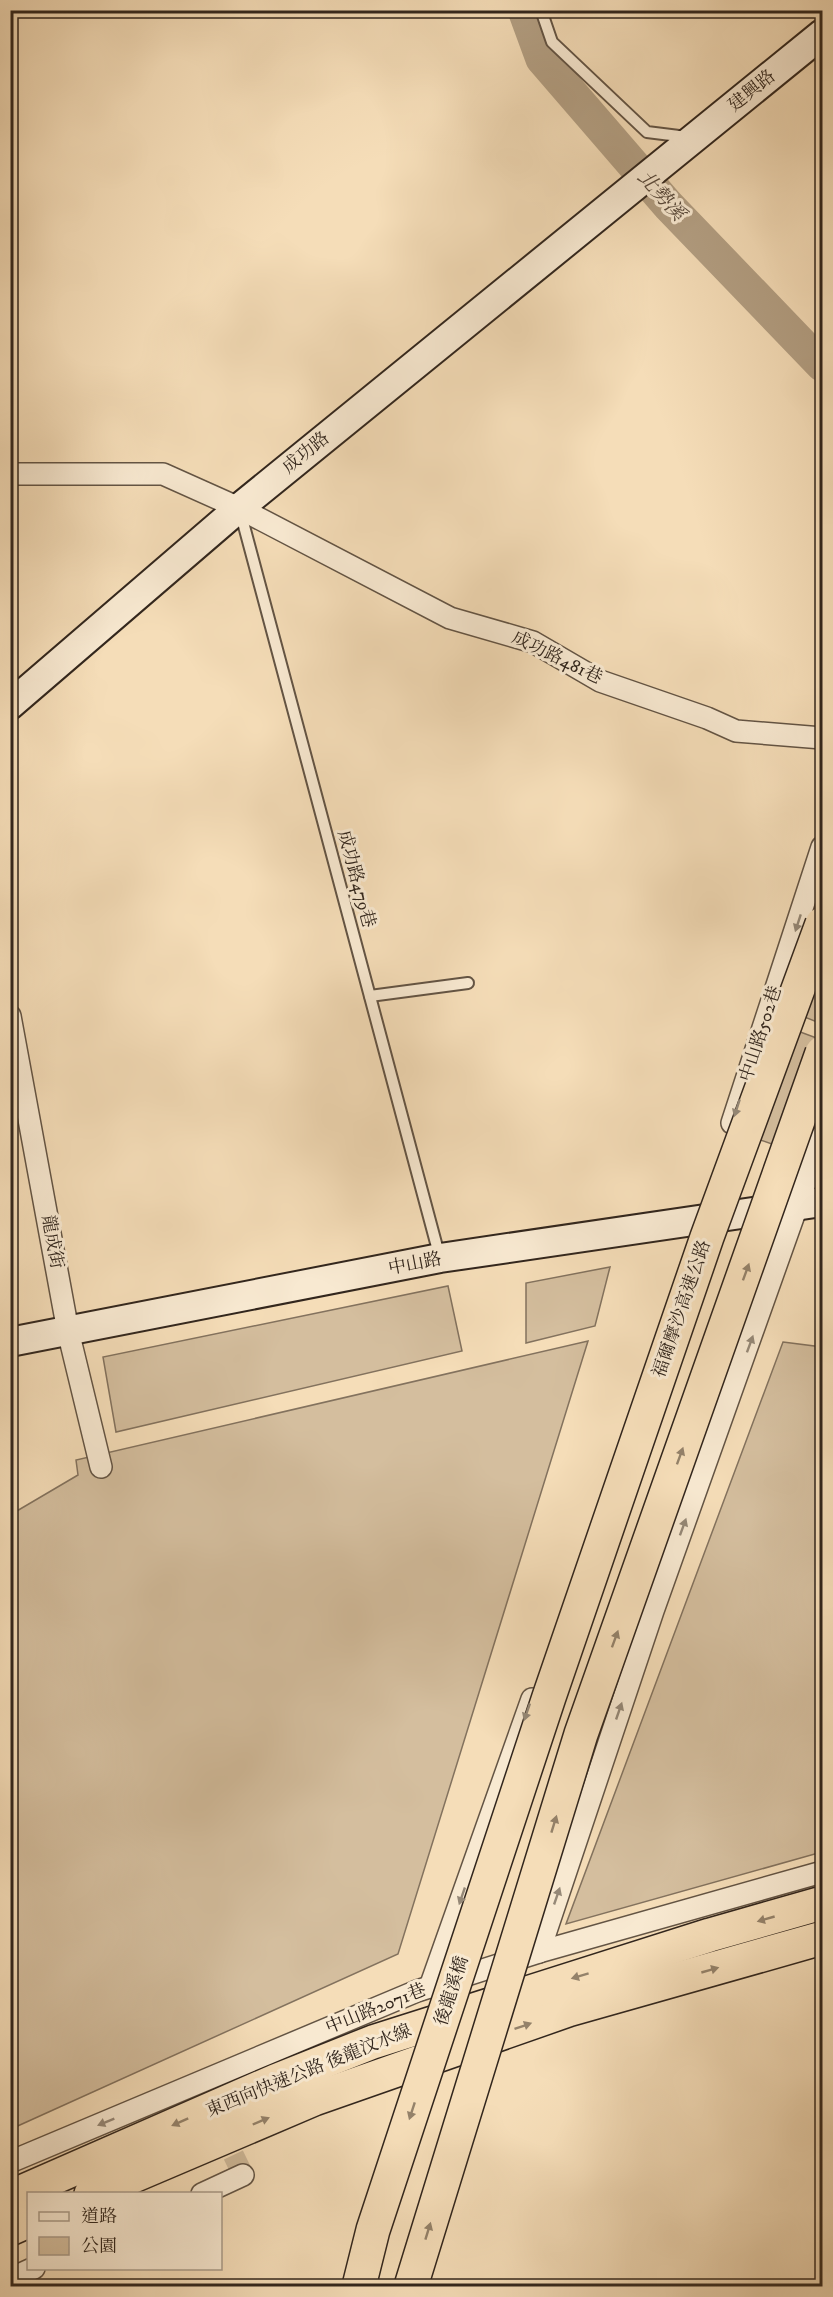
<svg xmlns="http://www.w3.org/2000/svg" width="833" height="2297" viewBox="0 0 833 2297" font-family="'IM FELL DW Pica','Noto Serif TC',serif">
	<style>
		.green { fill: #d4be9e; stroke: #83725e; stroke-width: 1.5 }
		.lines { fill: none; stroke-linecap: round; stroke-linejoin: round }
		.river { stroke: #b39f83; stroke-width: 33 }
		.street-tunnel { stroke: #ceb899; stroke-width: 21; stroke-dasharray: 21 10; stroke-linecap: butt }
		.lane-casing { stroke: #635444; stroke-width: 14 }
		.street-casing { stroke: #635444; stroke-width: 24 }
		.secondary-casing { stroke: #32261d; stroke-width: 32 }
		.highway-casing { stroke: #32261d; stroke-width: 36 }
		.lane { stroke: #f8e9d1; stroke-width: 10 }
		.street { stroke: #f8e9d1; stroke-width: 21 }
		.secondary { stroke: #f8e9d1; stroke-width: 28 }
		.highway { stroke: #f5ddb8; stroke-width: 33 }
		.highway-bridge-casing { stroke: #32261d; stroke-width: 36; stroke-linecap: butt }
		.highway-bridge { stroke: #f5ddb8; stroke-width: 33 }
		.oneway { fill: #958877 }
		.oneway2 { fill: #94826a }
		.labels { text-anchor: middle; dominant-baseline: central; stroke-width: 6; stroke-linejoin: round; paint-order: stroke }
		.street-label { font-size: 18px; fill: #32261d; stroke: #f8e9d1 }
		.water-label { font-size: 20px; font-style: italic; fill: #594a3c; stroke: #f8e9d1 }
	</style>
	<rect width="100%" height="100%" fill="#f5ddb8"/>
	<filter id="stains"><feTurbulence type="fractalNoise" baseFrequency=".00333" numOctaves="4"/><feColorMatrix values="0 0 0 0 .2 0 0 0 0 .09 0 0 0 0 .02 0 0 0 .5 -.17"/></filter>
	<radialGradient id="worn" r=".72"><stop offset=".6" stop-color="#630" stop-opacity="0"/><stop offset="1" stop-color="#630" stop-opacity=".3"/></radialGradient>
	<g class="green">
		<path d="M816,904L822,906V1024L782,1008Z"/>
		<path d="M776,1023L822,1040V1116L809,1157L735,1131Z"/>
		<path d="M610,1267L595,1326L526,1343V1283Z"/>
		<path d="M448,1286L462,1351L116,1432L103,1357Z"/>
		<path d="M588,1341L398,1954L11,2129L10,1515L78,1475L76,1460Z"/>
		<path d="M783,1342L822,1347V1852L566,1924Z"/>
	</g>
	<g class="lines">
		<path class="river" d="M524,10L542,59L668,205L822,365"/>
		<path class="street-tunnel" d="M220,2127L243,2175"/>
		<defs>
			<g id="lane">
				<path d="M541,10L552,42L647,132L687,137"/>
				<path d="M240,511L440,1258"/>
				<path d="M370,996L468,983"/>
			</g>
			<g id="street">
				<path d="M10,474H163L239,508L450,618L533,642L600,681L707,718L736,731L822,738"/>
				<path d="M10,1016L68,1331L101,1467"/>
				<path d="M732,1123L822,847"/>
				<path d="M539,1952L653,1611L822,1136"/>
				<path d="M430,1987L532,1699"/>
				<path d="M10,2162L417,1991L539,1952L822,1872"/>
				<path d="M202,2194L243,2175"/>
				<path d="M10,2279L34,2268"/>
			</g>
			<g id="secondary">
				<path d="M10,705L239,508L822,34"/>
				<path d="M10,1342L440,1258L822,1202"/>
			</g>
			<g id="highway">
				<path d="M91,2194L314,2099L568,2010L822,1938"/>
				<path d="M10,2197L275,2081L373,2042L710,1935L822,1903"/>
				<path d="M10,2229L28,2221"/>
			</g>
		</defs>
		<use href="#lane" class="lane-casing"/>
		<use href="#street" class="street-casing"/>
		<use href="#secondary" class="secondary-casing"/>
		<use href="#highway" class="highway-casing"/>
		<use href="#lane" class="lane"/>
		<use href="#street" class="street"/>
		<use href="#secondary" class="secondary"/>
		<use href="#highway" class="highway"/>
		<defs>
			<g id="highway-bridge">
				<path d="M359,2286L373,2230L549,1697L707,1237L822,924"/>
				<path d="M411,2286L581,1734L822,1053"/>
			</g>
		</defs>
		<use href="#highway-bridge" class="highway-bridge-casing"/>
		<use href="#highway-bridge" class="highway-bridge"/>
	</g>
	<defs><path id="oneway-solid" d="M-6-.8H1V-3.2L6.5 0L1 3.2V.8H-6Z" transform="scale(1.5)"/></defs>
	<g class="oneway">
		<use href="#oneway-solid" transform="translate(798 923) rotate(108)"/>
		<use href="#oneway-solid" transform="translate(737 1108) rotate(108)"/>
		<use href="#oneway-solid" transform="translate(750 1344) rotate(-70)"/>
		<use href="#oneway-solid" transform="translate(683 1527) rotate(-70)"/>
		<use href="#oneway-solid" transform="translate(619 1711) rotate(-71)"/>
		<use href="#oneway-solid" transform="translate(527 1712) rotate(109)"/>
		<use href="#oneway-solid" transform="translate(462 1896) rotate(109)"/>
		<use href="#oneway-solid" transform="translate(557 1896) rotate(-71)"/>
		<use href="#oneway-solid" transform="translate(106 2122) rotate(158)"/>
	</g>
	<g class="oneway2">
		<use href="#oneway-solid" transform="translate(746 1272) rotate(-70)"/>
		<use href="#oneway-solid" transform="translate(680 1456) rotate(-70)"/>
		<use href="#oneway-solid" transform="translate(615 1639) rotate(-70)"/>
		<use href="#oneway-solid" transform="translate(554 1824) rotate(-73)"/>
		<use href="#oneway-solid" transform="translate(766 1919) rotate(164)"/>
		<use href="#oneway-solid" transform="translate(710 1970) rotate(-16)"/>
		<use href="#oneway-solid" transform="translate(580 1976) rotate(163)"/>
		<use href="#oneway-solid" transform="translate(523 2026) rotate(-19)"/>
		<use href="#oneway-solid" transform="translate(412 2111) rotate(108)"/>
		<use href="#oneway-solid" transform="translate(261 2121) rotate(-23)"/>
		<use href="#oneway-solid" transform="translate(180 2122) rotate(156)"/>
		<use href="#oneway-solid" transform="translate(428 2231) rotate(-73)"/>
	</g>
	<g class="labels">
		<g class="street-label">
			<text transform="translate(752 91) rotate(-39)">建興路</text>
			<text transform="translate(306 453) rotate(-39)">成功路</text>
			<text transform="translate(557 658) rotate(26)">成功路481巷</text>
			<text transform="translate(356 879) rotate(75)">成功路479巷</text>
			<text transform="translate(761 1034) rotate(-72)">中山路502巷</text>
			<text transform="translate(52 1242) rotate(80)">龍成街</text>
			<text transform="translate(415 1264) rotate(-11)">中山路</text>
			<text transform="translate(682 1309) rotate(-71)">福爾摩沙高速公路</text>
			<text transform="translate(452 1991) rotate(-72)">後龍溪橋</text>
			<text transform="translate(376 2009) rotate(-22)">中山路2071巷</text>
			<text transform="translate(309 2071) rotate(-22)">東西向快速公路 後龍汶水線</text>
		</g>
		<g class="water-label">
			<text transform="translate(661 196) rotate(48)">北勢溪</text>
		</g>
	</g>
	<rect width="833" height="2297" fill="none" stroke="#f5ddb8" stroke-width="36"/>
	<rect x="12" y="12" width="809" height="2273" fill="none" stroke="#32261d" stroke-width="3"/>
	<rect x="18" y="18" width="797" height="2261" fill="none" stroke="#32261d" stroke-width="1.5"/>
	<rect x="27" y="2192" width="195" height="78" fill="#f8e9d1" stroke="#a99b89" stroke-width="1.5"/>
	<rect x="39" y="2212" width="30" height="9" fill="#f8e9d1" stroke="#a99b89" stroke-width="1.5"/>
	<text x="81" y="2222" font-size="18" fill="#32261d">道路</text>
	<rect x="39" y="2237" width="30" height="18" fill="#d4be9e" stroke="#a99b89" stroke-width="1.5"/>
	<text x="81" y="2252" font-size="18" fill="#32261d">公園</text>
	<rect width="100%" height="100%" filter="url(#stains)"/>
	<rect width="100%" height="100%" fill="url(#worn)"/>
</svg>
